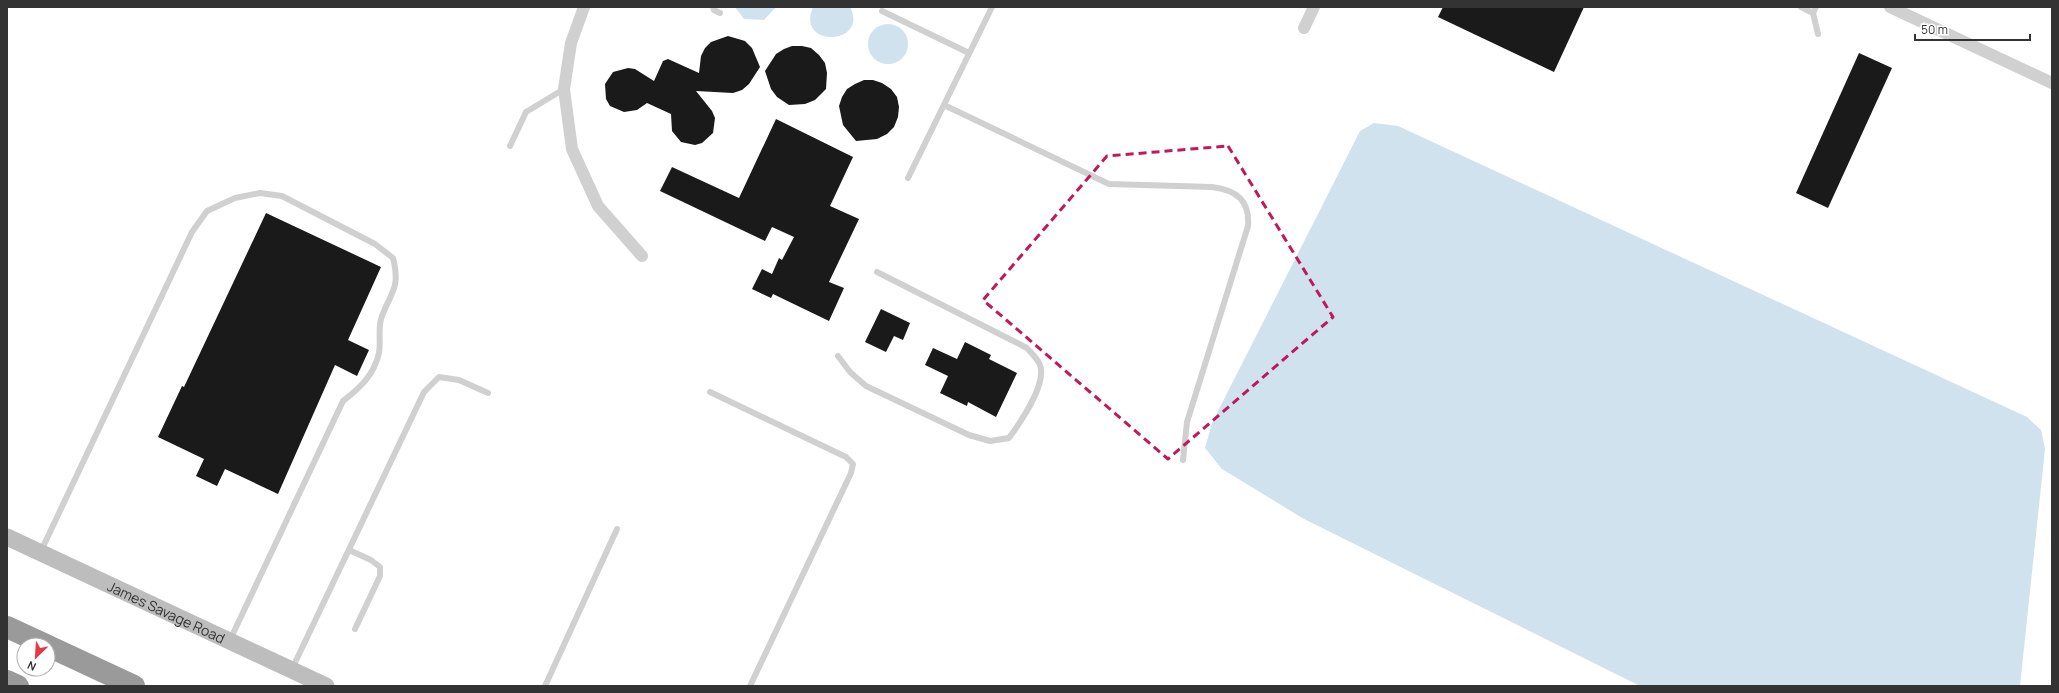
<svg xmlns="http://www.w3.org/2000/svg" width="2059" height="693" viewBox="0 0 2059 693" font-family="Manrope,sans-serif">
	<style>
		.water { fill: #cfe2ee }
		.building { fill: #1a1a1a }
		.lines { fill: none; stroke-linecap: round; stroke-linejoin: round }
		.lane { stroke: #d0d0d0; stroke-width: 6 }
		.street { stroke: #d0d0d0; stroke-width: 12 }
		.secondary { stroke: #bdbdbd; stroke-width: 17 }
		.highway { stroke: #9a9a9a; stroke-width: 22 }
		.marked { fill: none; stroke: #c2185b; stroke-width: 3; stroke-dasharray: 8 5; stroke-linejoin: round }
		.labels { text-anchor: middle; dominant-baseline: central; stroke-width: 4; stroke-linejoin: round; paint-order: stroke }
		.street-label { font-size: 14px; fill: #333; stroke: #fff }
	</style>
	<rect width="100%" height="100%" fill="#fff"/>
	<g class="water">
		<path d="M735,7H776L764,20L744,19Z"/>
		<path d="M813,7H850C870,45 795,49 813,7Z"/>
		<circle cx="888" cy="44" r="20"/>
		<path d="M1374,123L1398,126L2027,417L2041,430L2045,449L2020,686H1640L1304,519L1222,469L1205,448L1212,423L1360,131Z"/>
	</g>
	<g class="building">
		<path d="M1443,7H1584L1554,72L1438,17Z"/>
		<path d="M728,36L745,41L752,48L760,67L749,84L742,90L733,93L696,91L712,111L715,118L713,133L702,143L695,145L681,142L672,131L671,114L647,103L637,110L624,112L610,106L606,99L605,84L613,72L628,68L635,69L654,81L663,61L668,59L699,73L701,56L705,48L711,42Z"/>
		<path d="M792,46H802L811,48L819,55L825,63L827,73L826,89L815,100L805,104L789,105L777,97L771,89L765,71L776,54L784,49Z"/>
		<path d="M1859,53L1892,68L1828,208L1796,193Z"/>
		<path d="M864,80H873L882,83L891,89L897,97L899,107L898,117L894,127L887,134L877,139L856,141L843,125L839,106L842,97L847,89L855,84Z"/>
		<path d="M776,119L853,157L830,206L859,219L829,282L844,288L829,321L773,294L771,298L752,289L762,269L772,274L779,258L782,260L794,237L772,227L765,241L660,191L672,167L739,198Z"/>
		<path d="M266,213L381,267L348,340L369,350L357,376L335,365L278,494L225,469L217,486L196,476L204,459L158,437L182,386L184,387Z"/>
		<path d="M881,309L910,323L903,340L894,336L886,352L865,342Z"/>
		<path d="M965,342L991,355L989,359L1017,373L996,417L968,402L967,406L940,393L948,376L925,365L933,348L957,359Z"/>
	</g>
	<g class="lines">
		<g class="lane">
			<path d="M713,7L714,10L720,13"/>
			<path d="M1801,7L1813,13"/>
			<path d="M1816,7L1813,13L1818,34"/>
			<path d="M882,11L969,53"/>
			<path d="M944,105L1109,184L1212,187C1236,190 1250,200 1248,226L1187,422L1183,460"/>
			<path d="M510,146L526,112L564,89"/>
			<path d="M908,178L992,7"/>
			<path d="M838,356L850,372L866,386L969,435L990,441L1009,438C1020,423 1047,384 1040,365C1038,359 1031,353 1027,348L877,272"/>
			<path d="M710,392L846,457L853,464L851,473L750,686"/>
			<path d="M349,550L371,560L380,567V576L355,629"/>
			<path d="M41,551L192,232L207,211L235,198L260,193L282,196L375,244L393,258C401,290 390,292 381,319C378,330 381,342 379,353C374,375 360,388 343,401L230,640"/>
			<path d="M292,669L424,392L439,377L459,380L488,393"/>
			<path d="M545,686L617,529"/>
		</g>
		<g class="street">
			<path d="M584,7L571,43L564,89L572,149L598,206L642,256"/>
			<path d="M1890,7L2052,83"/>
			<path d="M1304,28L1314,7"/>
		</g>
		<path class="secondary" id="s1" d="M7,537L326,686"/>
		<g class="highway">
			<path d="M7,627L46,645"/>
			<path d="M48,646L134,686"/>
			<path d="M7,681L18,686"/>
		</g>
	</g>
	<path class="marked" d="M1228,146L1333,317L1168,459L983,300L1107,156Z"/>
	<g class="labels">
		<g class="street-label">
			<text stroke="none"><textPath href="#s1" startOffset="176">James Savage Road</textPath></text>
		</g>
	</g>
	<rect width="2059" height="693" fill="none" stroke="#333333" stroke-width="16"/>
	<g transform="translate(36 657) rotate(205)"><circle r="19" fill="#ffffff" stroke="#adadad"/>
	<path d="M0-3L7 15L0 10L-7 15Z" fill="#e63946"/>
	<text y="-6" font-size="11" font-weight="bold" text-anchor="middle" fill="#333333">N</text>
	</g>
	<path d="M1915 34v6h115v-6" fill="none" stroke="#333333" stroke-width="2"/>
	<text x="1921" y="34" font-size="12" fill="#333333" stroke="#ffffff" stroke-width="3" paint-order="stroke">50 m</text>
</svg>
